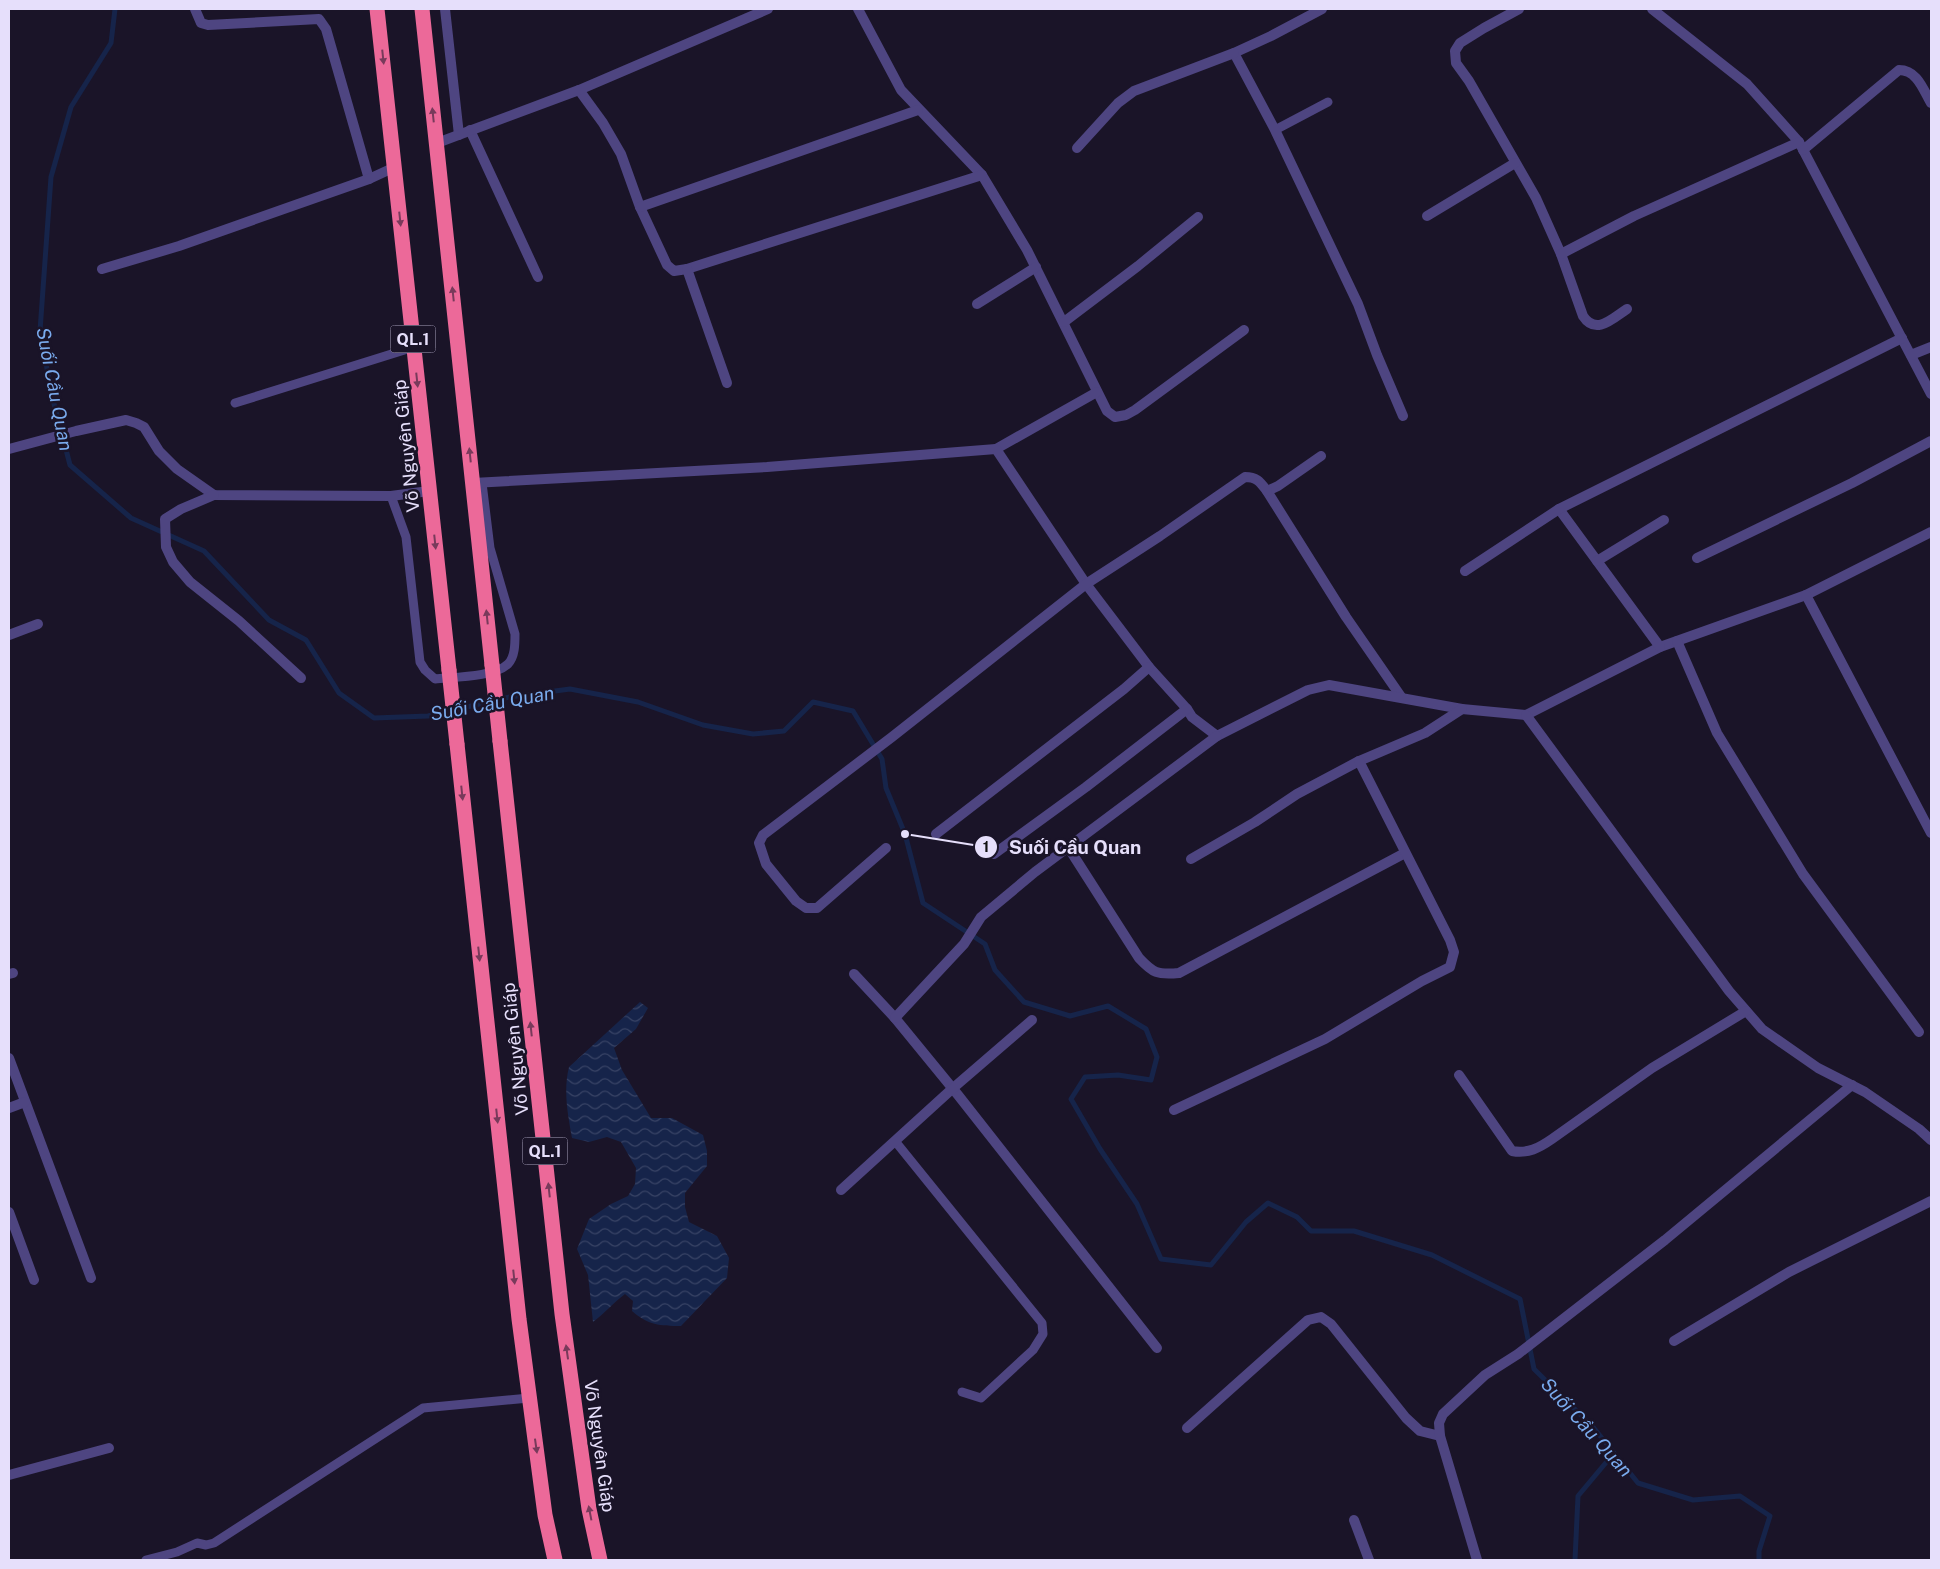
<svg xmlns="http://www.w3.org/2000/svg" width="1940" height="1569" viewBox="0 0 1940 1569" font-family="'Public Sans',sans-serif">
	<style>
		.water { fill: url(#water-waves) }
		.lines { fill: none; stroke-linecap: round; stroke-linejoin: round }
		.stream { stroke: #16244a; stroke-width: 5 }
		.lane { stroke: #4e4581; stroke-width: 9 }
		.street { stroke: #4e4581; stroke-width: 10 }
		.highway { stroke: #ec6999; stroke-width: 15 }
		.highway-bridge { stroke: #ec6999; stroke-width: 15 }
		.oneway { fill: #783a5b }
		.labels { text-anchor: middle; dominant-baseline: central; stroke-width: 5; stroke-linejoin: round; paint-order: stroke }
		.shield { fill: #1a1428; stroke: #a9a2bc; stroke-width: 1 }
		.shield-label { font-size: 16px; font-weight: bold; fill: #e6dffb }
		.street-label { font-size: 18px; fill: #e6dffb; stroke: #1a1428 }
		.water-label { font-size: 19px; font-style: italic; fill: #7aabee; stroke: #1a1428 }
		.leader { fill: none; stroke: #e6dffb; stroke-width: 2 }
		.callout-dot { fill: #e6dffb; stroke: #1a1428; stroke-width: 2 }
		.mark-label { font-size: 15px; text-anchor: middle; font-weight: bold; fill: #111 }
		.callout-label { font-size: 19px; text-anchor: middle; font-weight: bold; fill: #e6dffb; stroke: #1a1428; stroke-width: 5; stroke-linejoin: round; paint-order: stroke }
	</style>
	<defs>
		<pattern id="water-waves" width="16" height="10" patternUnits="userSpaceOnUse" patternTransform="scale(1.25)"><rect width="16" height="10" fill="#16244a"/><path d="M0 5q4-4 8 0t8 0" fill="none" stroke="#384365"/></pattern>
	</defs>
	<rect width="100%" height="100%" fill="#1a1428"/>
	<path class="water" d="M640,1002L648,1008L636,1029L614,1048L622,1070L651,1118H672L703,1135L707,1151V1166L685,1193V1207L689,1222L717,1236L729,1258L727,1278L681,1326C660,1326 648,1325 632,1311L633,1301L625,1294C614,1302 605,1313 593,1322L588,1275L577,1249L589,1219L611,1204L628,1196L635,1184L636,1168L621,1142L607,1137L589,1142L572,1138C568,1115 563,1091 569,1067Z"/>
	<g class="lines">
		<g class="stream">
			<path d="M115,9L111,43L71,107L51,177L40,331L52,396L70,465L131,518L204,551L269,620L306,640L339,693L374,718L428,716L510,697L570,689L638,702L703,725L753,734L784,731L813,702L853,711L882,759L886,788L905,834L923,903L985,944L995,970L1024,1002L1070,1016L1108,1006L1146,1029L1157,1057L1151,1080L1118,1075L1085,1077L1071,1099L1100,1149L1137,1204L1161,1259L1211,1265L1246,1222L1268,1203L1297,1217L1311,1231H1354L1432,1255L1520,1299L1534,1369L1593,1427L1638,1483L1693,1500L1740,1496L1770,1516L1759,1551V1560"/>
			<path d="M1575,1560L1578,1496L1614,1453"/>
		</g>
		<g class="lane">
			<path d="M1275,130L1328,102"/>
			<path d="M235,403L414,347"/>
			<path d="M391,496L406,537L420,662L425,670L435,679C453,677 495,677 508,664C515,657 515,644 515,634L490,548L482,483"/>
			<path d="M895,1141L1042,1323L1043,1334L1033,1350L981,1398L962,1392"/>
			<path d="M146,1560L177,1552L197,1543L206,1545L214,1543L423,1408L529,1398"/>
		</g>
		<g class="street">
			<path d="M195,9L201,23L208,25L319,19L326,29L369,179"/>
			<path d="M445,9L459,135"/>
			<path d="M858,9L901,90L982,175L1027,250L1107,411L1115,417L1126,415L1135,410L1244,330"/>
			<path d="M1322,9L1271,36L1234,53L1275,130L1358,304L1377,355L1403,416"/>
			<path d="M1519,9L1484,28L1460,43L1455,51L1456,63L1469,81L1536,198L1561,254L1583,316C1596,336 1613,318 1627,309"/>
			<path d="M1652,9L1747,84L1799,142L1931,394"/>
			<path d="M579,90L603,123L621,154L640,207L667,265L674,271L687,269L982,175"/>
			<path d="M470,130L538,277"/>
			<path d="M437,143L579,90L768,9"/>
			<path d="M1077,148L1118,103L1134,91L1234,53"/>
			<path d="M1803,150L1899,70C1917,70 1923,89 1931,103"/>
			<path d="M640,207L918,110"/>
			<path d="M1427,216L1515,163"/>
			<path d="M1561,254L1634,216L1799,142"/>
			<path d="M102,269L179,246L369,179L395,167"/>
			<path d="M687,269L727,383"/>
			<path d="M977,304L1036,267"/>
			<path d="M1064,322L1138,266L1198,217"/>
			<path d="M1911,355L1931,347"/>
			<path d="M9,449L76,431L126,420L136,423L144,427L159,451L177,469L214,495L391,496L429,491"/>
			<path d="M996,449L1097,392"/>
			<path d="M1321,456L1278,486L1267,491L1346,617L1402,698"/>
			<path d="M473,483L767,467L996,449L1086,584L1149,667L1187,709L1192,717L1217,736L1308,690L1329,685L1462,709L1526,715L1660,647L1806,595L1931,532"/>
			<path d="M214,495L181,509L165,519L166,547L173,562L190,582L239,621L301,678"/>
			<path d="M1559,509L1660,647"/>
			<path d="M1697,558L1852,483L1931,441"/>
			<path d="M1597,561L1664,520"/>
			<path d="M1465,571L1559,509L1902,338"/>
			<path d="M1806,595L1931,833"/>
			<path d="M9,635L38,624"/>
			<path d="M1677,641L1717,733L1803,874L1919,1032"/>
			<path d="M1526,715L1729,991L1762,1029L1818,1068L1865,1092L1919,1129L1931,1140"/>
			<path d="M936,834L1124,689L1149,667"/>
			<path d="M1068,847L1139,958C1153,973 1157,975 1179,973L1405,853"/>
			<path d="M886,848L817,908H806L796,901L766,864L759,843L763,835L892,737L1086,584L1160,536L1245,477C1257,477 1260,482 1267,491"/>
			<path d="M994,854L1086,787L1187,709"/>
			<path d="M1191,859L1255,822L1297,794L1359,761L1425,733L1462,709"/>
			<path d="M9,974L13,973"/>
			<path d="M854,974L895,1018L958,1095L1157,1348"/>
			<path d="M895,1018L964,944L981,917L1035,872L1217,736"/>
			<path d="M9,1058L91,1278"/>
			<path d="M1459,1075L1512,1151C1528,1154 1539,1148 1552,1139L1652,1068L1746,1011"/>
			<path d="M9,1108L25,1102"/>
			<path d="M1174,1110L1325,1039L1422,981L1450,967L1454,952L1450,940L1359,761"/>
			<path d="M841,1190L952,1089L1032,1020"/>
			<path d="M9,1212L34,1280"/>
			<path d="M1674,1341L1789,1272L1931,1201"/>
			<path d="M1187,1428L1308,1320L1321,1317L1331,1324L1406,1418L1420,1431L1440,1436"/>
			<path d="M9,1475L109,1448"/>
			<path d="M1354,1520L1369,1560"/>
			<path d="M1477,1560L1440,1436L1439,1423L1443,1414L1485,1375L1518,1354L1665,1240L1852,1085"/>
		</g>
		<g class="highway">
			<path d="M377,9L449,670"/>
			<path d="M422,9L492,665"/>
			<path d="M500,741L562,1314L589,1509L600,1560"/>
			<path d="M457,744L519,1319L545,1515L555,1560"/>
		</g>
		<g class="highway-bridge">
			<path d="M492,665L500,741"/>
			<path d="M449,670L457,744"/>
		</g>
	</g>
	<defs><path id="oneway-solid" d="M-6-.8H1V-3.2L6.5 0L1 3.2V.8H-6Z" transform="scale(1.25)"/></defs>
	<g class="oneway">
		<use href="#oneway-solid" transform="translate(383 57) rotate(84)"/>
		<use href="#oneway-solid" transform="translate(433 115) rotate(-96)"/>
		<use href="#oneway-solid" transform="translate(400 219) rotate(84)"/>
		<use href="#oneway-solid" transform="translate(453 294) rotate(-96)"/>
		<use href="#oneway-solid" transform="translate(417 380) rotate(84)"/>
		<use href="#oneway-solid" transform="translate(470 455) rotate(-96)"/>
		<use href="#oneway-solid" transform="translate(435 542) rotate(84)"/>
		<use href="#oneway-solid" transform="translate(487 617) rotate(-96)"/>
		<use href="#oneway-solid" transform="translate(462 793) rotate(84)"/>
		<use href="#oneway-solid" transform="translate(479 954) rotate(84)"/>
		<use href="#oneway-solid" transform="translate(531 1029) rotate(-96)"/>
		<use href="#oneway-solid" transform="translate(497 1116) rotate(84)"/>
		<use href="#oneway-solid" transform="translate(549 1190) rotate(-96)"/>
		<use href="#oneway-solid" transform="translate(514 1277) rotate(84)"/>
		<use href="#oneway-solid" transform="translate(567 1352) rotate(-98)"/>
		<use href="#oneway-solid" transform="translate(536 1446) rotate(82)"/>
		<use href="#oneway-solid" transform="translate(590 1513) rotate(-101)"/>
	</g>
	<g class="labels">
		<g class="shield">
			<rect x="390.5" y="325.5" width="45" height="27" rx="4"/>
			<rect x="522.5" y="1137.5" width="45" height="27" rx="4"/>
		</g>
		<g class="shield-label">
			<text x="413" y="339">QL.1</text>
			<text x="545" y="1151">QL.1</text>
		</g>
		<g class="street-label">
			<text transform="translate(406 446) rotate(-96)">Võ Nguyên Giáp</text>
			<text transform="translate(515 1049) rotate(-96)">Võ Nguyên Giáp</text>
			<text transform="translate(600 1446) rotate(82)">Võ Nguyên Giáp</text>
		</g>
		<g class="water-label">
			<text transform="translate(55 389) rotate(79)">Suối Cầu Quan</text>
			<text transform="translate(492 703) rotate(-10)">Suối Cầu Quan</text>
			<text transform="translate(1587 1427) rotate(48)">Suối Cầu Quan</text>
		</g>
	</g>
	<path class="leader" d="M905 834L986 847"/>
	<g class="callout-dot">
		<circle cx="905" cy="834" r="5"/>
		<circle cx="986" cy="847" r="12"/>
	</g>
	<g class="mark-label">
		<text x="986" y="852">1</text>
	</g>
	<g class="callout-label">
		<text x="1075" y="854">Suối Cầu Quan</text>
	</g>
	<rect width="1940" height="1569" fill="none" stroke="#e6dffb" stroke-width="20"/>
</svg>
